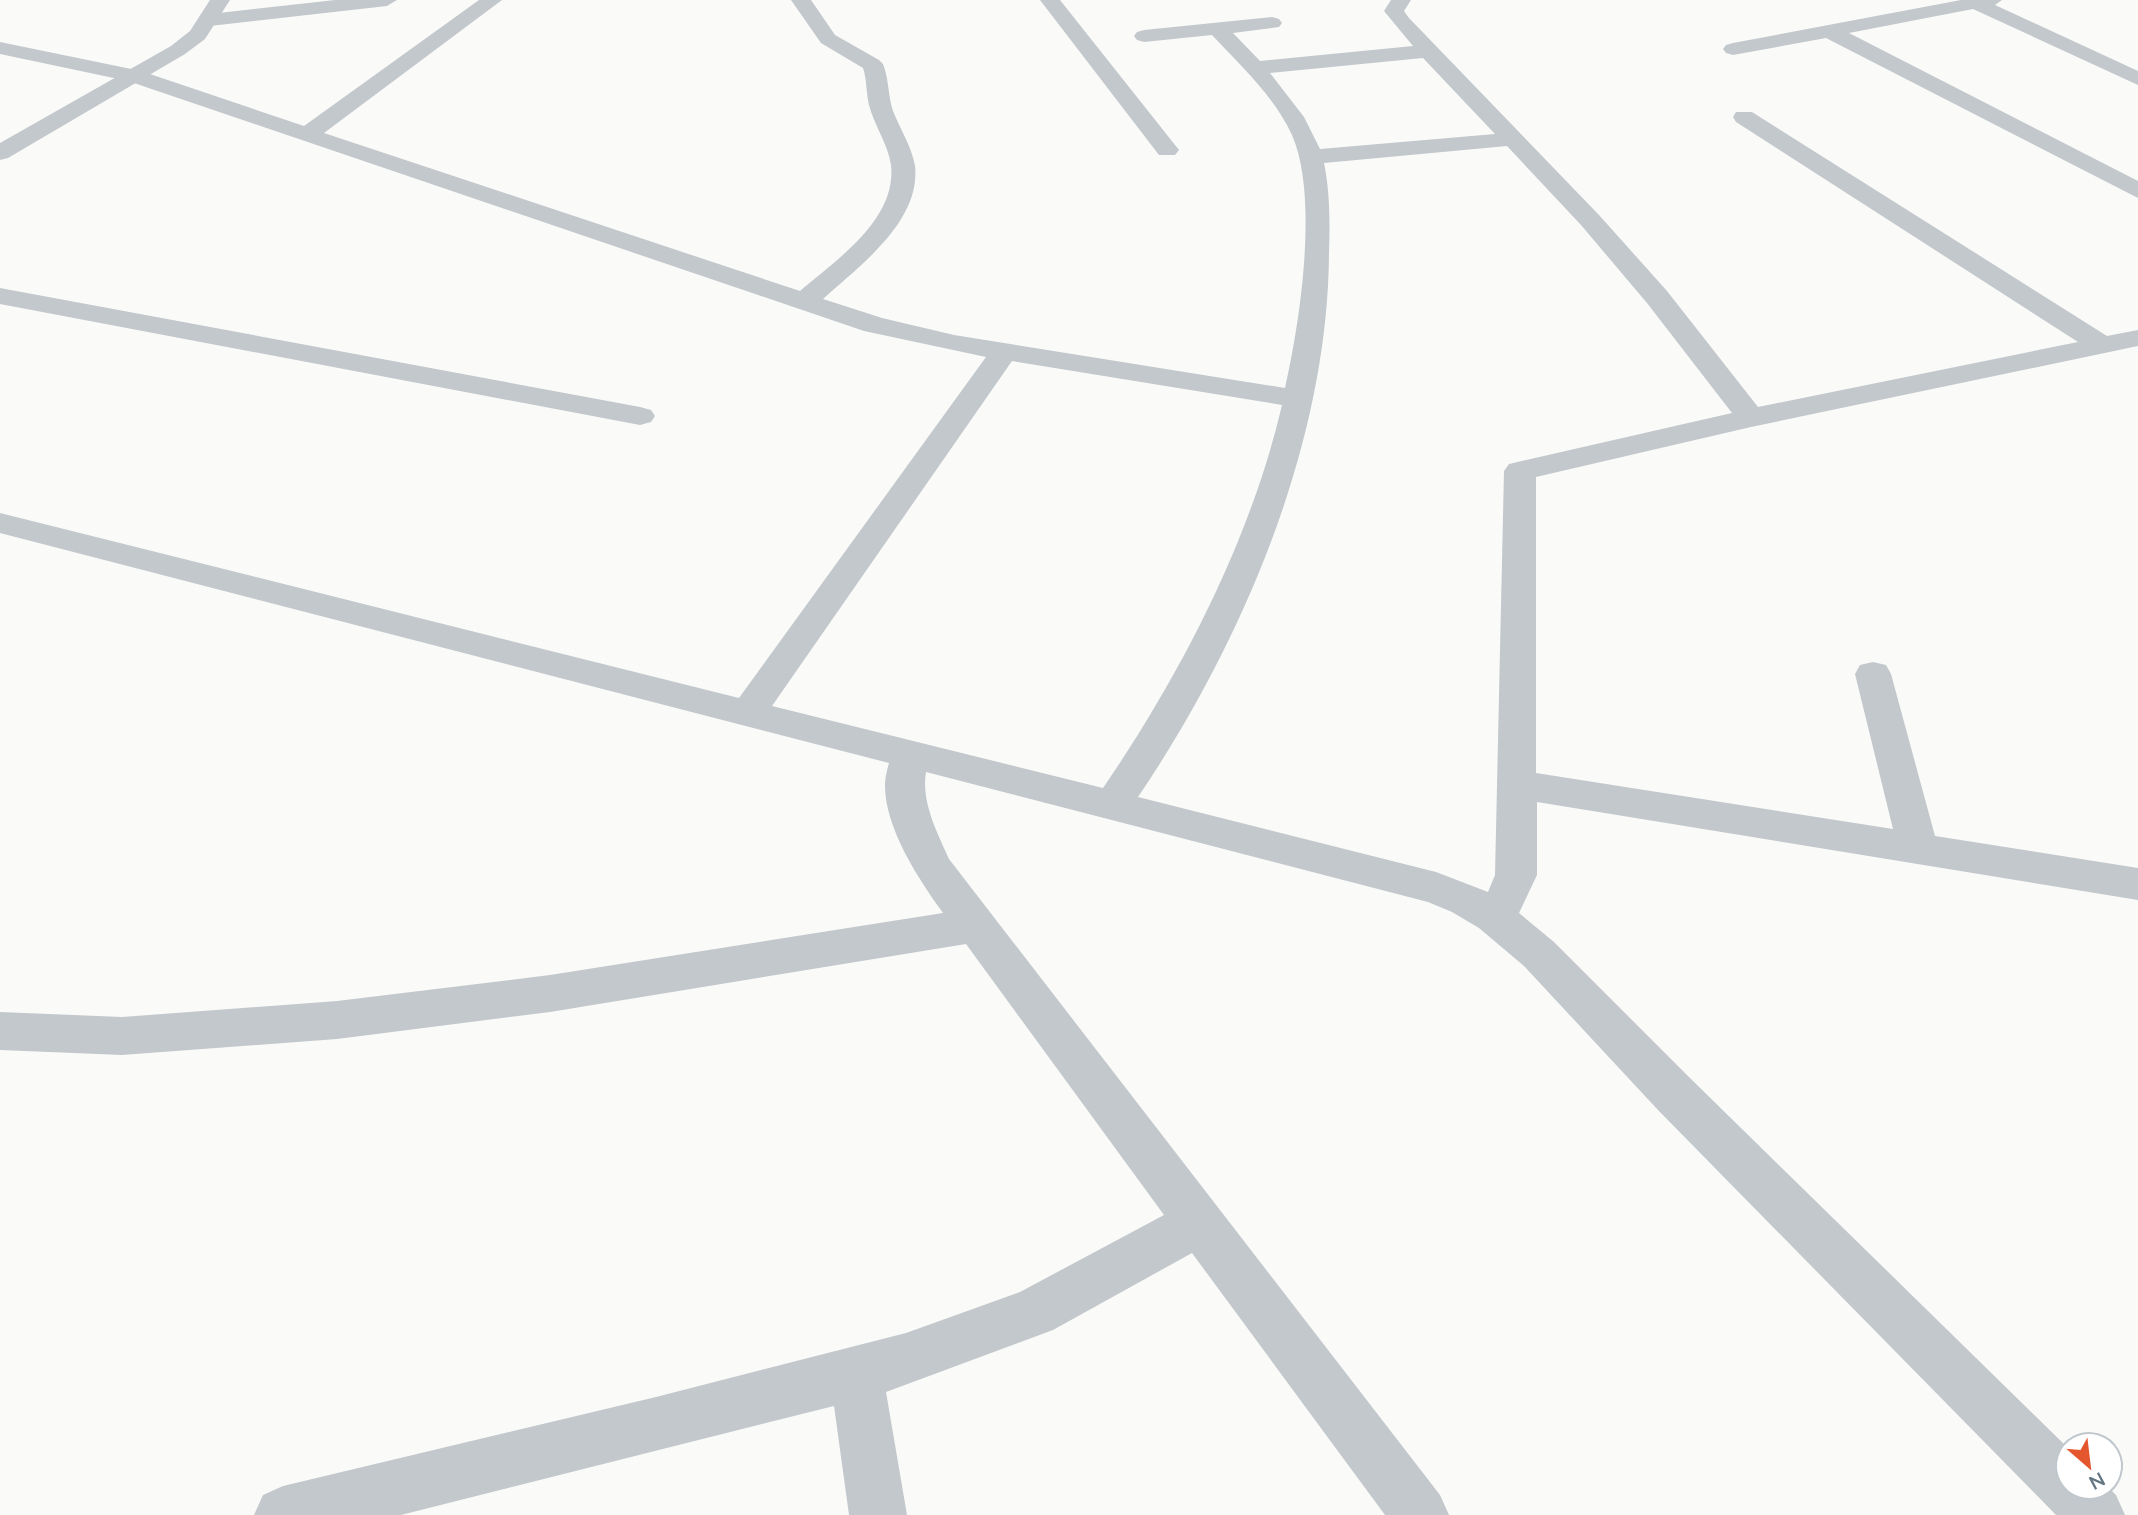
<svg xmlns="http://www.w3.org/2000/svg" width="2138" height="1515" viewBox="0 0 2138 1515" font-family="Lato,sans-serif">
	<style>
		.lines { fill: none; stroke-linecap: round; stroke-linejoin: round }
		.minor { fill: #c3c8cc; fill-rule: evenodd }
		.tertiary { fill: #c3c8cc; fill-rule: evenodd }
	</style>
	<rect width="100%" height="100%" fill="#fafaf8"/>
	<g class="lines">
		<g class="minor">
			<path d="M335,0H397L387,6L210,26L203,24L200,20L203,16L210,14Z"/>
			<path d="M479,0H502L324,133L800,291C836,260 897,220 891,165C888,144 874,125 869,105C866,92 867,80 863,68L821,43L791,0H811L835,35L879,60L883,64C889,79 888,96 893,111C900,129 912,147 915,166C921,222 859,266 823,299L882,318L954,335L1285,388C1300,322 1319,197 1292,135C1274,96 1241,66 1212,35L1144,42L1137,40L1134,36L1137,32L1144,30L1272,17L1279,19L1282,23L1279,27L1233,33L1260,61L1413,46L1384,11L1391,0H1411L1404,11L1409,18L1599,215L1667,291L1758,407L2078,342L1736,122L1733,117L1736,112H1752L2107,336L2138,330V346L1751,427L1536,477V773L1893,829L1855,674L1860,665L1873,662L1886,665L1891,674L1935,836L2138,868V900L1537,802V875L1519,913L1554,942L1692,1080L2068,1448V1487H2108L2116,1495L2125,1515H2056L1658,1110L1524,966L1479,928L1452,912L1428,902L926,772C921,802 937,832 949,859L1440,1495L1449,1515H1385L1192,1253L1053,1330L886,1392L907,1515H849L834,1406L401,1515H254L263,1495L283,1486L656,1397L906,1333L1020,1292L1164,1215L966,944L550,1012L337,1039L122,1055L0,1050V1012L122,1017L337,1001L550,975L943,913C919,880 884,827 885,784C885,778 887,770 889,763L0,533V513L739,698L986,357L864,331L128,81L0,54V42L141,71L304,126ZM1423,58L1495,134L1320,149L1304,117L1270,73ZM1507,146L1581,225L1647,303L1732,413L1509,464L1504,471L1495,875L1488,892L1436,872L1138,797C1243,642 1328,442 1329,253C1330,223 1330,192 1324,163ZM1012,361L1282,405C1251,539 1180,676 1103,788L772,706Z"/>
			<path d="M1040,0H1060L1175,145L1179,150L1175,155H1159Z"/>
			<path d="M1961,0H2002L1995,5L2138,71V85L1973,9L1849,33L2138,181V198L1826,38L1733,55L1726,53L1723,49L1726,45L1733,43Z"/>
			<path d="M0,288L640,407L651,410L655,416L651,422L640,425L0,304Z"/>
		</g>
		<path class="tertiary" d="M210,0H230L205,39L185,54L8,158L0,160V143L171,46L190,31Z"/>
	</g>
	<g transform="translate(2089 1466) rotate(152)"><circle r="33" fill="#ffffff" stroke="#c1c8cd" stroke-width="2"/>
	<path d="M0-5L12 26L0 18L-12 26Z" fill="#e4572e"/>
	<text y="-10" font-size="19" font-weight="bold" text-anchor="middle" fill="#657683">N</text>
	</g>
</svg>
